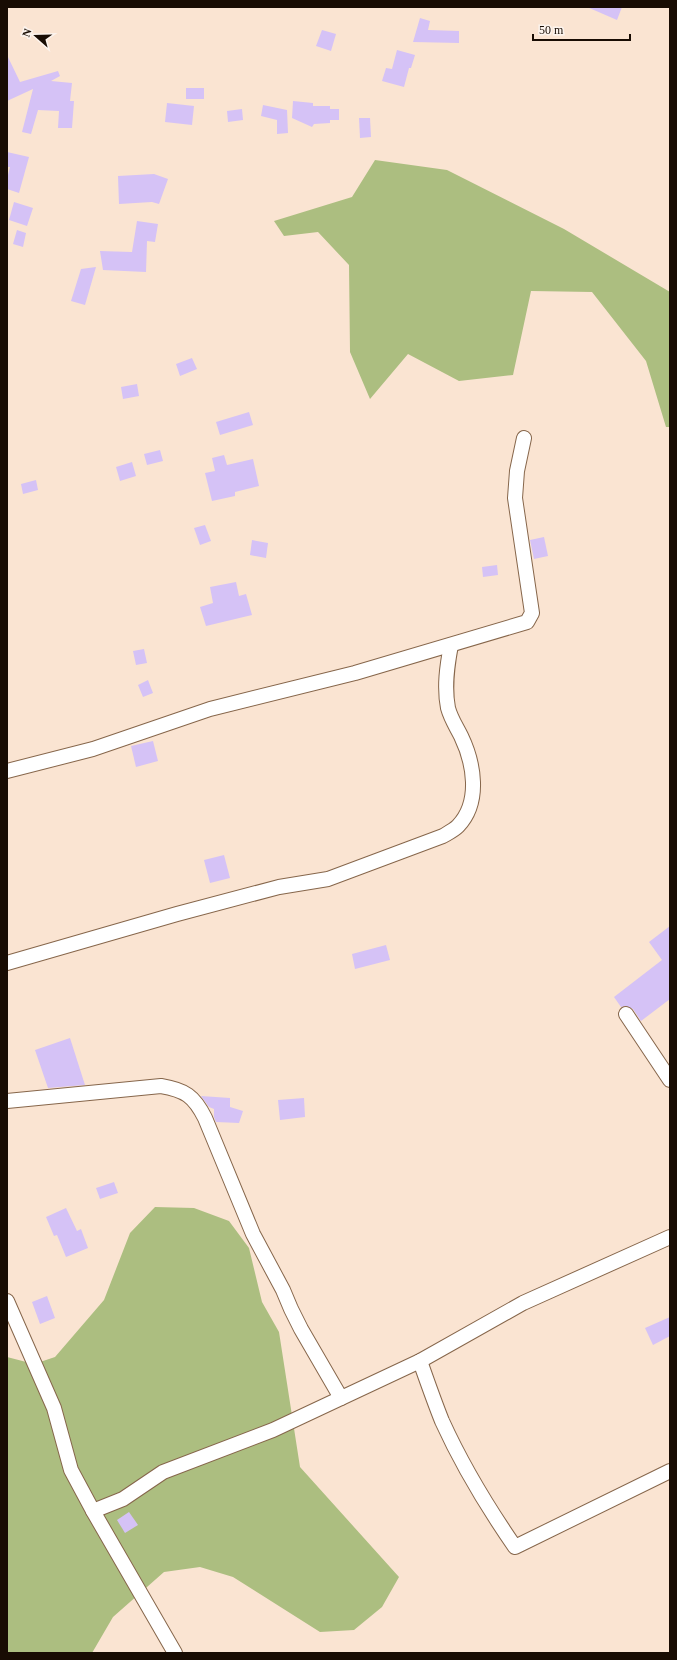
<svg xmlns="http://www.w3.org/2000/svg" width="677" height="1660" viewBox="0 0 677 1660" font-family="Georgia,serif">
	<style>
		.green { fill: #acbe80 }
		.building { fill: #d5c2f6 }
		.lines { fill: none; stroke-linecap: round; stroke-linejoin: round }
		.minor-casing { stroke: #86664b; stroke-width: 16 }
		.minor { stroke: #fff; stroke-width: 14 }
	</style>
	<rect width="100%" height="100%" fill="#fae4d2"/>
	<g class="green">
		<path d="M375,160L447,170L564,229L670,292V427H666L646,361L592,292L531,291L513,375L459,381L408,354L370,399L350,352L349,265L318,232L284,236L274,221L352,197Z"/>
		<path d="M155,1207L194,1208L229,1221L249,1248L262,1302L279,1332L300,1467L399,1577L382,1607L354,1630L320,1632L233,1577L200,1567L164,1572L113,1617L92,1653H7V1357L34,1364L55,1357L104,1300L130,1233Z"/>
	</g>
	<g class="building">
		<path d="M587,7H622L617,20Z"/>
		<path d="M420,18L430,21L428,30L459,31V43L413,42Z"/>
		<path d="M322,30L336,34L331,51L316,46Z"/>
		<path d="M397,50L415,55L411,68H409L404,87L382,81L386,68L392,69Z"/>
		<path d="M7,55L20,82L58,71L60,76L51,81L72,83L70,101H74L72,128H58L59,111L38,110L31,134L22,132L33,89L7,101Z"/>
		<rect x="186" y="88" width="18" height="11"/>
		<path d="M293,101L313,103V106H330V109H339V120H330V123L314,124L312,127L292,118Z"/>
		<path d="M167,103L194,106L192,125L165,122Z"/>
		<path d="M263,105L287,110L288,133L277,134V120L261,116Z"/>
		<path d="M242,109L243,120L228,122L227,111Z"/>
		<path d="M359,118H370L371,137L360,138Z"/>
		<path d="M7,152L29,157L19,193L7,189V179L10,167H7Z"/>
		<path d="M154,174L168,179L159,204L152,202L119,204L118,176Z"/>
		<path d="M14,202L33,208L27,226L9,220Z"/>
		<path d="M137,221L158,224L155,242L147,241L146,272L103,270L100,251L132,252Z"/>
		<path d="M17,230L26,233L23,247L13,244Z"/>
		<path d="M96,267L85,305L71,301L81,269Z"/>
		<path d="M192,358L197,369L180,376L176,364Z"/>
		<path d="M137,384L139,396L123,399L121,387Z"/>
		<path d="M249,412L253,425L220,435L216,422Z"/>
		<path d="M160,450L163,461L147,465L144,454Z"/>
		<path d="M224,455L227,465L253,459L259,486L235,492V496L212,501L205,473L215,471L212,458Z"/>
		<path d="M132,462L136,476L120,481L116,467Z"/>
		<path d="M36,480L38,490L23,494L21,484Z"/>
		<path d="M205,525L211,541L200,545L194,528Z"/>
		<path d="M544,537L548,556L534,559L530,540Z"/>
		<path d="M252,540L268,543L266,558L250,555Z"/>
		<path d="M497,565L498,575L483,577L482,567Z"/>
		<path d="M236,582L239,596L246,594L252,615L206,626L200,607L213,603L210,587Z"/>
		<path d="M144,649L147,663L136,665L133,651Z"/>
		<path d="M148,680L153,693L143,697L138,685Z"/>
		<path d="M153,741L158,761L136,767L131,746Z"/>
		<path d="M224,855L230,878L210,883L204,860Z"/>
		<path d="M670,926V999L641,1021L633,1009L626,1006L621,1007L614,997L662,960L649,942Z"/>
		<path d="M386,945L390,960L355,969L352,954Z"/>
		<path d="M70,1038L85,1085L48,1088L35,1050Z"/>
		<path d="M201,1096L230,1098V1107L243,1111L239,1123L216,1122L214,1117V1109L209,1107Z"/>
		<path d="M304,1098L305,1117L280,1120L278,1100Z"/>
		<path d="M114,1182L118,1193L100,1199L96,1188Z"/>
		<path d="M66,1208L77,1231L81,1229L88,1248L66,1257L57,1235L54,1236L46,1217Z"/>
		<path d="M47,1296L55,1318L40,1324L32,1302Z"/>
		<path d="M670,1317V1336L653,1345L645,1328Z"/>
		<path d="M129,1512L138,1525L125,1533L117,1520Z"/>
	</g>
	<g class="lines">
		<defs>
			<g id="minor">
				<path d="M7,771L93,749L210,709L355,673L527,622L532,613L515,498L517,471L524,438"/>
				<path d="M7,963L177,914L279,887L328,879L443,836C448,833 454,830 458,826C481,802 474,763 461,736C456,726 451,719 448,708C444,687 447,666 451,645"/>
				<path d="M626,1014L670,1080"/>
				<path d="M7,1101L161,1086C185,1090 194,1096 205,1118L253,1234L283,1290L291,1309L301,1329L341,1398"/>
				<path d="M7,1301L54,1408L71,1470L93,1511L123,1499L163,1472L273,1430L420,1361L523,1303L670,1237"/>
				<path d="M420,1361C427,1381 434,1401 442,1421C462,1465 488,1508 515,1547L670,1471"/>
				<path d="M93,1511L175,1653"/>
			</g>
		</defs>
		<use href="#minor" class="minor-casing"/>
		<use href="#minor" class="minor"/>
	</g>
	<rect width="677" height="1660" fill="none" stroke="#180c03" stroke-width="16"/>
	<g transform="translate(36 36) rotate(290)" stroke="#fcf4ee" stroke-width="3" paint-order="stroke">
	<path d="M0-3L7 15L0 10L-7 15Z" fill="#180c03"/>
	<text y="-6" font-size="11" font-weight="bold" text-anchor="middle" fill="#180c03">N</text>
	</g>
	<path d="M533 34v6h97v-6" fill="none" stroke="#180c03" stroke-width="2"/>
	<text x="539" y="34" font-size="12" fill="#180c03" stroke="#fcf4ee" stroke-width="3" paint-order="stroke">50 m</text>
</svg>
